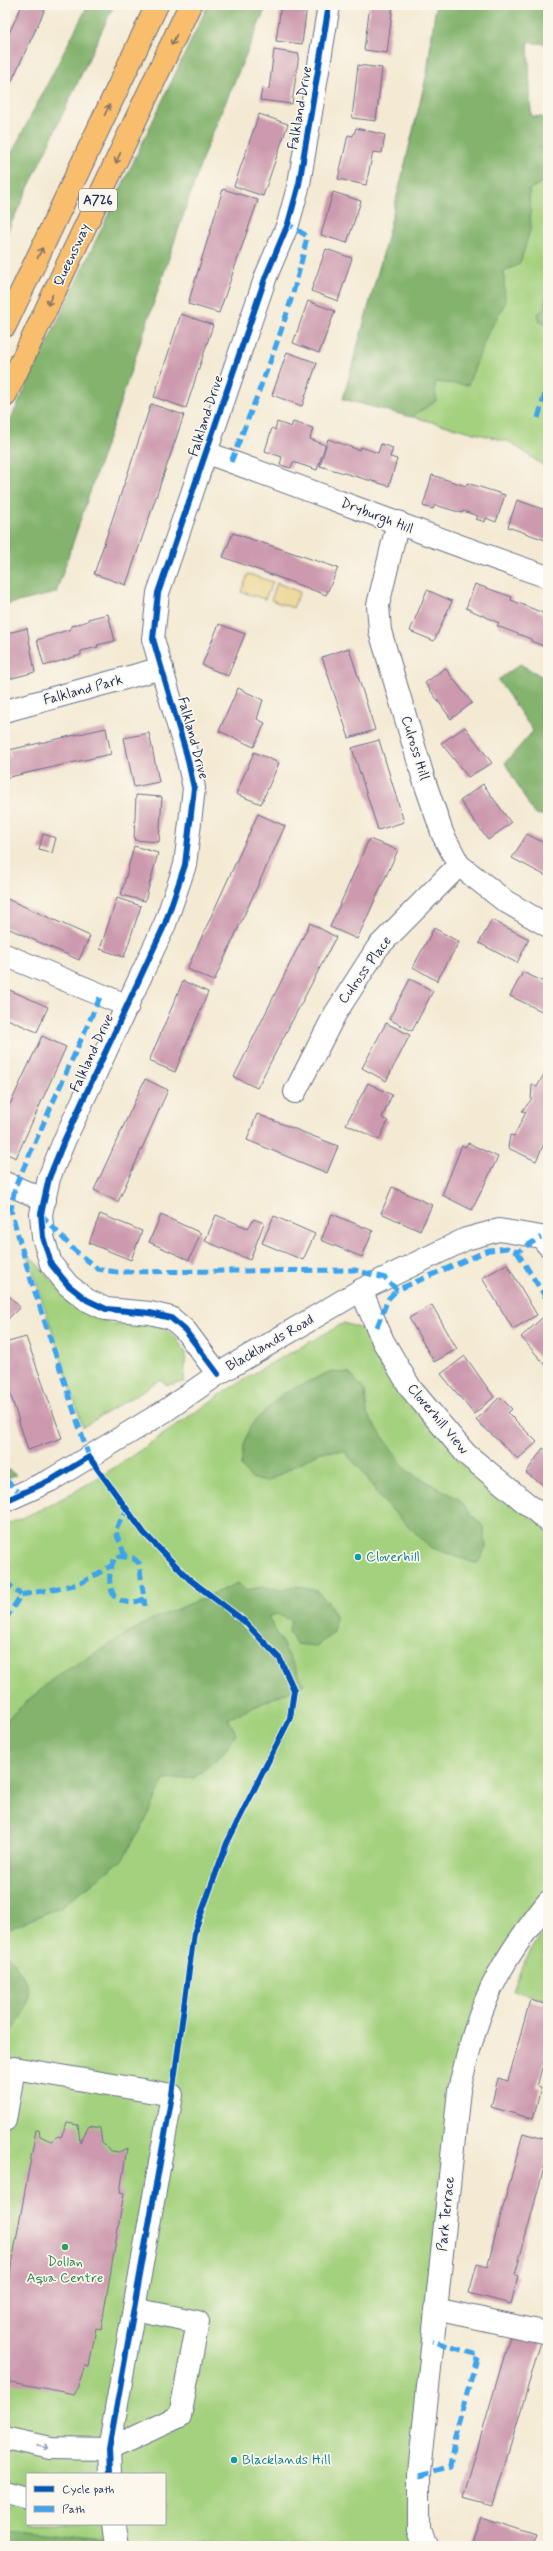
<svg xmlns="http://www.w3.org/2000/svg" width="553" height="2551" viewBox="0 0 553 2551" font-family="Mynerve,sans-serif">
	<style>
		.green { fill: #a4d17e; stroke: #60806e; fill-rule: evenodd }
		.forest { fill: #83b36d; stroke: #4f7166 }
		.sand { fill: #eeda9e; stroke: #84847e }
		.building { fill: #cc99ae }
		.lines { fill: none; stroke-linecap: round; stroke-linejoin: round }
		.minor-casing { stroke: #677087; stroke-width: 24 }
		.highway-casing { stroke: #677087; stroke-width: 24 }
		.minor { stroke: #fff; stroke-width: 22 }
		.highway { stroke: #f9be6d; stroke-width: 22 }
		.quiet { stroke: #3da3ed; stroke-width: 5; stroke-dasharray: 10 5; stroke-linecap: butt }
		.cycleway-casing { stroke: #fbf7ec; stroke-width: 8 }
		.cycleway { stroke: #0057b8; stroke-width: 6 }
		.oneway { stroke: #7f6f65 }
		.oneway2 { stroke: #8d97ae }
		.culture-dot { fill: #0f9aa8; stroke: #fbf7ec; stroke-width: 1.5 }
		.leisure-dot { fill: #2e9e5b; stroke: #fbf7ec; stroke-width: 1.5 }
		.labels { text-anchor: middle; dominant-baseline: central; stroke-width: 3.5; stroke-linejoin: round; paint-order: stroke }
		.shield { fill: #fbf7ec; stroke: #5e6b89; stroke-width: 1 }
		.shield-label { font-size: 13px; font-weight: bold; fill: #1b2f5e }
		.street-label { font-size: 14px; fill: #1b2f5e; stroke: #fbf7ec }
		.culture-label { font-size: 14px; fill: #0d838f; stroke: #fbf7ec; text-anchor: start }
		.leisure-label { font-size: 14px; fill: #27864d; stroke: #fbf7ec }
	</style>
	<rect width="100%" height="100%" fill="#fbf7ec"/>
	<filter id="ink" filterUnits="userSpaceOnUse"><feTurbulence type="fractalNoise" baseFrequency=".025" numOctaves="2"/><feDisplacementMap in="SourceGraphic" scale="8" xChannelSelector="R" yChannelSelector="G"/><feConvolveMatrix kernelMatrix="1 2 1 2 8 2 1 2 1" color-interpolation-filters="sRGB"/></filter>
	<filter id="wash" filterUnits="userSpaceOnUse"><feTurbulence type="fractalNoise" baseFrequency=".012" numOctaves="4" result="noise"/><feDisplacementMap in="SourceGraphic" scale="16" xChannelSelector="R" yChannelSelector="G"/><feGaussianBlur stdDeviation="0.9" result="paint"/><feColorMatrix in="noise" values="0 0 0 0 0 0 0 0 0 0 0 0 0 0 0 0 0 1.4 0 .05"/><feComposite in="paint" operator="in"/></filter>
	<g filter="url(#wash)">
		<rect width="100%" height="100%" fill="#f4ead4"/>
		<g class="green">
			<path d="M436,5H548V44L528,42L531,116L548,118V469L510,442L343,399L383,254L427,74Z"/>
			<path d="M27,1253L75,1306L91,1315L115,1325L137,1323L163,1327L176,1338L186,1353L184,1382L167,1385L160,1380L83,1427Z"/>
			<path d="M344,1323L369,1331L548,1529V1891L538,1901L461,2041L419,2546H5V1525C83,1495 154,1440 223,1393C261,1367 304,1346 344,1323ZM27,2474H165V2524H27Z"/>
			<path d="M548,1923V2000L513,1991L522,1966Z"/>
		</g>
		<g class="forest">
			<path d="M88,5H114L5,237V166Z"/>
			<path d="M208,5H267L205,151L56,593L5,605V431Z"/>
			<path d="M436,5H548V44L528,42L531,116L548,118V149L538,147L548,157L547,179L529,190L531,227L520,264L504,271L505,303L487,335L468,385L435,382L436,401L411,417L343,399L383,254L427,74Z"/>
			<path d="M548,283V324L540,322L538,314L544,308Z"/>
			<path d="M548,370V393L541,388Z"/>
			<path d="M520,664L548,680V816L534,814L505,763L533,731L498,680Z"/>
			<path d="M329,1372L349,1373L365,1391L367,1414L407,1471L457,1498L484,1528L486,1548L477,1564L430,1547L380,1498L364,1473L344,1451L320,1452L266,1482L250,1478L241,1466L243,1448L250,1426L282,1394Z"/>
			<path d="M5,1467L16,1475L7,1478Z"/>
			<path d="M238,1583L245,1590L262,1587L280,1589L298,1586L317,1591L329,1603L335,1616L334,1633L316,1646L296,1644L289,1632L291,1620L276,1614L268,1617L304,1684L228,1719L236,1733L224,1753L194,1778L164,1780L144,1824L122,1860L62,1906L5,1931V1721L55,1677L147,1622Z"/>
			<path d="M5,1952C12,1961 22,1972 26,1983C33,2002 22,2024 5,2033Z"/>
			<path d="M5,2529L104,2539V2546H5Z"/>
		</g>
		<g class="sand">
			<path d="M248,574L273,582L265,599L241,592Z"/>
			<path d="M277,583L300,592L293,608L271,600Z"/>
		</g>
		<g id="blocks">
			<g class="building">
				<path d="M22,5H47L5,95V42Z"/>
				<path d="M281,5H307L302,44L276,41Z"/>
				<path d="M370,5H393L387,53L364,50Z"/>
				<path d="M274,50L299,54L292,104L260,100L262,88L269,89Z"/>
				<path d="M358,65L382,68L376,121L352,118Z"/>
				<path d="M259,114L288,124L263,196L234,186Z"/>
				<path d="M356,128L385,135L382,153L373,152L366,185L338,179L348,135L353,136Z"/>
				<path d="M223,189L258,200L219,313L188,304Z"/>
				<path d="M333,192L361,201L347,243L321,235Z"/>
				<path d="M326,249L352,258L338,301L311,291Z"/>
				<path d="M308,301L335,311L319,353L293,343Z"/>
				<path d="M181,314L213,325L186,408L154,397Z"/>
				<path d="M287,352L317,363L302,406L272,395Z"/>
				<path d="M151,404L184,415L126,585L94,574Z"/>
				<path d="M277,422L291,427L293,422L313,428L310,439L325,445L317,470L293,462L291,468L280,465L282,457L265,451L272,428L275,430Z"/>
				<path d="M328,439L359,450L361,447L378,453L381,444L393,448L390,457L397,459L389,486L320,466Z"/>
				<path d="M432,475L466,486L467,483L505,495L496,522L486,518L485,522L476,519L478,516L463,511L462,513L435,505L433,509L423,506Z"/>
				<path d="M517,500L548,511V541L508,527Z"/>
				<path d="M233,533L338,568L326,595L223,557Z"/>
				<path d="M475,584L512,597L511,600L543,613V616L548,618V648L531,641V639L497,626L499,623L466,608Z"/>
				<path d="M427,590L452,601L434,641L410,631Z"/>
				<path d="M108,614L115,641L97,645L98,647L81,651V655L44,666L37,640L71,629V626L88,621V619Z"/>
				<path d="M219,624L245,634L228,676L202,665Z"/>
				<path d="M27,628L35,672L5,680V634Z"/>
				<path d="M349,648L375,730L349,738L322,657Z"/>
				<path d="M445,668L472,703L451,719L425,683Z"/>
				<path d="M238,688L263,700L257,719L265,723L254,747L219,731Z"/>
				<path d="M465,727L492,763L468,777L441,743Z"/>
				<path d="M106,728L111,754L5,778V758L11,756L9,750Z"/>
				<path d="M149,733L159,782L134,787L124,738Z"/>
				<path d="M379,740L404,822L378,830L352,748Z"/>
				<path d="M254,752L279,763L261,804L236,794Z"/>
				<path d="M483,784L511,823L488,840L460,801Z"/>
				<path d="M136,795L162,797L159,842L134,840Z"/>
				<path d="M258,814L285,826L214,981L187,969Z"/>
				<path d="M43,834L56,838L52,853L39,849Z"/>
				<path d="M527,834L548,845V877L512,858Z"/>
				<path d="M369,839L398,850L357,939L330,927Z"/>
				<path d="M134,846L158,853L145,901L121,895Z"/>
				<path d="M5,898L90,936L79,960L5,927Z"/>
				<path d="M117,898L141,906L124,957L100,949Z"/>
				<path d="M492,920L529,939L517,963L479,943Z"/>
				<path d="M310,923L336,937L257,1088L234,1077Z"/>
				<path d="M434,928L459,942L437,981L413,967Z"/>
				<path d="M523,972L548,984V1014L510,996Z"/>
				<path d="M410,979L433,991L412,1031L389,1019Z"/>
				<path d="M183,981L208,992L175,1072L149,1061Z"/>
				<path d="M5,988L48,1007L37,1032L5,1018Z"/>
				<path d="M386,1023L410,1035L386,1081L362,1068Z"/>
				<path d="M42,1036L66,1047L16,1158L5,1153V1115Z"/>
				<path d="M548,1067V1135L536,1161L508,1148L510,1135L514,1136L526,1112L522,1111L531,1100L532,1084L537,1087Z"/>
				<path d="M145,1079L168,1090L118,1202L94,1190Z"/>
				<path d="M368,1083L392,1095L382,1118L388,1121L379,1140L346,1124Z"/>
				<path d="M257,1114L338,1146L327,1173L247,1140Z"/>
				<path d="M468,1143L498,1157L472,1210L442,1195L462,1145L465,1147Z"/>
				<path d="M392,1187L432,1205L420,1231L381,1213Z"/>
				<path d="M100,1214L142,1231L131,1260L89,1243Z"/>
				<path d="M332,1214L373,1231L362,1257L321,1240Z"/>
				<path d="M161,1215L201,1233L189,1260L149,1242Z"/>
				<path d="M216,1215L248,1228L254,1219L264,1223L250,1260L205,1241Z"/>
				<path d="M274,1216L315,1234L303,1260L262,1243Z"/>
				<path d="M507,1264L537,1315L513,1329L482,1278Z"/>
				<path d="M5,1292L20,1307L5,1322Z"/>
				<path d="M432,1305L457,1349L434,1362L409,1318Z"/>
				<path d="M542,1318L548,1325V1368L521,1337Z"/>
				<path d="M26,1337L62,1438L28,1450L5,1377V1343Z"/>
				<path d="M465,1356L494,1397L474,1414L441,1374Z"/>
				<path d="M500,1397L512,1409L508,1413L537,1442L518,1459L476,1420Z"/>
				<path d="M543,1448L548,1452V1488L526,1473Z"/>
				<path d="M530,2000L548,2005V2045L537,2087L541,2088L533,2119L491,2107L498,2078L508,2081Z"/>
				<path d="M67,2123L78,2125L80,2142L89,2126L100,2128L102,2143L110,2151L119,2152L127,2148L120,2192L124,2193L101,2329L96,2328L89,2367L85,2366L75,2394L5,2381V2301L36,2130H39L40,2136L51,2141L58,2136L61,2137Z"/>
				<path d="M523,2133L548,2140V2153L515,2275L518,2276L511,2304L469,2293L477,2264L487,2267Z"/>
				<path d="M511,2333L541,2342L493,2505L463,2497Z"/>
				<path d="M481,2517L536,2535L532,2546L472,2544Z"/>
			</g>
		</g>
	</g>
	<g filter="url(#ink)">
		<use href="#blocks" fill-opacity="0" stroke="#677087" stroke-width="1"/>
		<g class="lines">
			<defs>
				<g id="minor">
					<path d="M207,453C321,494 433,538 548,577"/>
					<path d="M398,522L378,605L380,631L424,780L443,835L459,865L505,901L548,926"/>
					<path d="M5,711L162,668"/>
					<path d="M5,955L128,1006"/>
					<path d="M295,1092L335,1014L378,947L459,865"/>
					<path d="M5,1183L45,1200"/>
					<path d="M361,1290L383,1341L411,1389L466,1454L548,1521"/>
					<path d="M218,1374L185,1330L171,1318L150,1313L106,1309L87,1300L68,1285L51,1264L43,1237L41,1214L49,1178L64,1141L165,924L185,865L194,788L187,756L153,639L158,593L266,276L288,224L299,184L329,5"/>
					<path d="M5,1501L51,1480L165,1411L218,1374L361,1290L466,1239L499,1230L541,1237L548,1245"/>
					<path d="M5,2120L14,2068L172,2095L109,2449L110,2474"/>
					<path d="M435,2309L548,2333"/>
					<path d="M5,2438L51,2448L109,2449L180,2416L198,2322L134,2309"/>
					<path d="M5,2492L27,2498"/>
					<path d="M114,2524L117,2546"/>
					<path d="M425,2546L419,2528V2473L459,2090C468,2052 478,2012 497,1977C511,1950 529,1926 548,1902"/>
				</g>
				<g id="highway">
					<path d="M5,326L157,5"/>
					<path d="M5,396L190,5"/>
				</g>
			</defs>
			<use href="#minor" class="minor-casing"/>
			<use href="#highway" class="highway-casing"/>
			<use href="#minor" class="minor"/>
			<use href="#highway" class="highway"/>
			<g class="quiet">
				<path d="M538,418L548,383"/>
				<path d="M231,462C260,388 292,313 307,236L288,224"/>
				<path d="M41,1214L73,1249L98,1269L116,1272L355,1270L385,1278L397,1290L489,1250L507,1248L517,1252L541,1237"/>
				<path d="M517,1252L548,1301"/>
				<path d="M377,1327L388,1299L397,1290"/>
				<path d="M89,1457L29,1274L11,1210L15,1187L101,995"/>
				<path d="M5,1479L22,1495"/>
				<path d="M125,1556L115,1530L127,1510"/>
				<path d="M5,1571L7,1568"/>
				<path d="M5,1581L21,1595"/>
				<path d="M144,1599C133,1604 124,1604 114,1596C107,1582 109,1569 116,1556L133,1558L139,1563L145,1606"/>
				<path d="M5,1620L21,1595L79,1584L111,1566"/>
				<path d="M419,2476L450,2467L455,2435L478,2355L432,2341"/>
			</g>
			<defs>
				<g id="cycleway">
					<path d="M218,1374L185,1330L171,1318L150,1313L106,1309L87,1300L68,1285L51,1264L43,1237L41,1214L49,1178L64,1141L165,924L185,865L194,788L187,756L153,639L158,593L266,276L288,224L299,184L329,5"/>
					<path d="M5,1501L51,1480L89,1457L144,1533L189,1579L244,1621L280,1659L294,1690L290,1718L227,1843L194,1933L172,2095L109,2449L110,2474"/>
				</g>
			</defs>
			<use href="#cycleway" class="cycleway-casing"/>
			<use href="#cycleway" class="cycleway"/>
		</g>
		<defs><path id="oneway-shaft" d="M-6 0H5M1.5-3L5.5 0L1.5 3" fill="none" stroke-width="1.6" stroke-linecap="round" stroke-linejoin="round"/></defs>
		<g class="oneway">
			<use href="#oneway-shaft" transform="translate(174 40) rotate(115)"/>
			<use href="#oneway-shaft" transform="translate(107 110) rotate(-65)"/>
			<use href="#oneway-shaft" transform="translate(118 158) rotate(115)"/>
			<use href="#oneway-shaft" transform="translate(40 253) rotate(-65)"/>
			<use href="#oneway-shaft" transform="translate(50 300) rotate(115)"/>
		</g>
		<use class="oneway2" href="#oneway-shaft" transform="translate(43 2447) rotate(11)"/>
	</g>
	<g class="culture-dot">
		<circle cx="358" cy="1557" r="4"/>
		<circle cx="234" cy="2460" r="4"/>
	</g>
	<circle class="leisure-dot" cx="65" cy="2247" r="4"/>
	<g class="labels">
		<rect class="shield" x="79" y="189" width="38" height="22" rx="3"/>
		<g class="shield-label">
			<text x="98" y="200">A726</text>
		</g>
		<g class="street-label">
			<text transform="translate(300 108) rotate(-80)">Falkland Drive</text>
			<text transform="translate(72 255) rotate(-65)">Queensway</text>
			<text transform="translate(206 416) rotate(-72)">Falkland Drive</text>
			<text transform="translate(377 516) rotate(21)">Dryburgh Hill</text>
			<text transform="translate(83 690) rotate(-15)">Falkland Park</text>
			<text transform="translate(193 738) rotate(75)">Falkland Drive</text>
			<text transform="translate(415 748) rotate(73)">Culross Hill</text>
			<text transform="translate(365 970) rotate(-54)">Culross Place</text>
			<text transform="translate(92 1053) rotate(-65)">Falkland Drive</text>
			<text transform="translate(270 1343) rotate(-30)">Blacklands Road</text>
			<text transform="translate(438 1419) rotate(50)">Cloverhill View</text>
			<text transform="translate(446 2214) rotate(-84)">Park Terrace</text>
		</g>
		<g class="culture-label">
			<text x="366" y="1557">Cloverhill</text>
			<text x="242" y="2460">Blacklands Hill</text>
		</g>
		<g class="leisure-label">
			<text x="65" y="2262">Dollan<tspan x="65" dy="16">Aqua Centre</tspan></text>
		</g>
	</g>
	<rect width="553" height="2551" fill="none" stroke="#fbf7ec" stroke-width="20"/>
	<rect x="26" y="2473" width="140" height="52" fill="#fbf7ec" stroke="#a1a7b3"/>
	<rect x="34" y="2486" width="20" height="6" fill="#0057b8" stroke="#a1a7b3"/>
	<text x="62" y="2493" font-size="12" fill="#1b2f5e">Cycle path</text>
	<rect x="34" y="2506" width="20" height="6" fill="#3da3ed" stroke="#a1a7b3"/>
	<text x="62" y="2513" font-size="12" fill="#1b2f5e">Path</text>
</svg>
